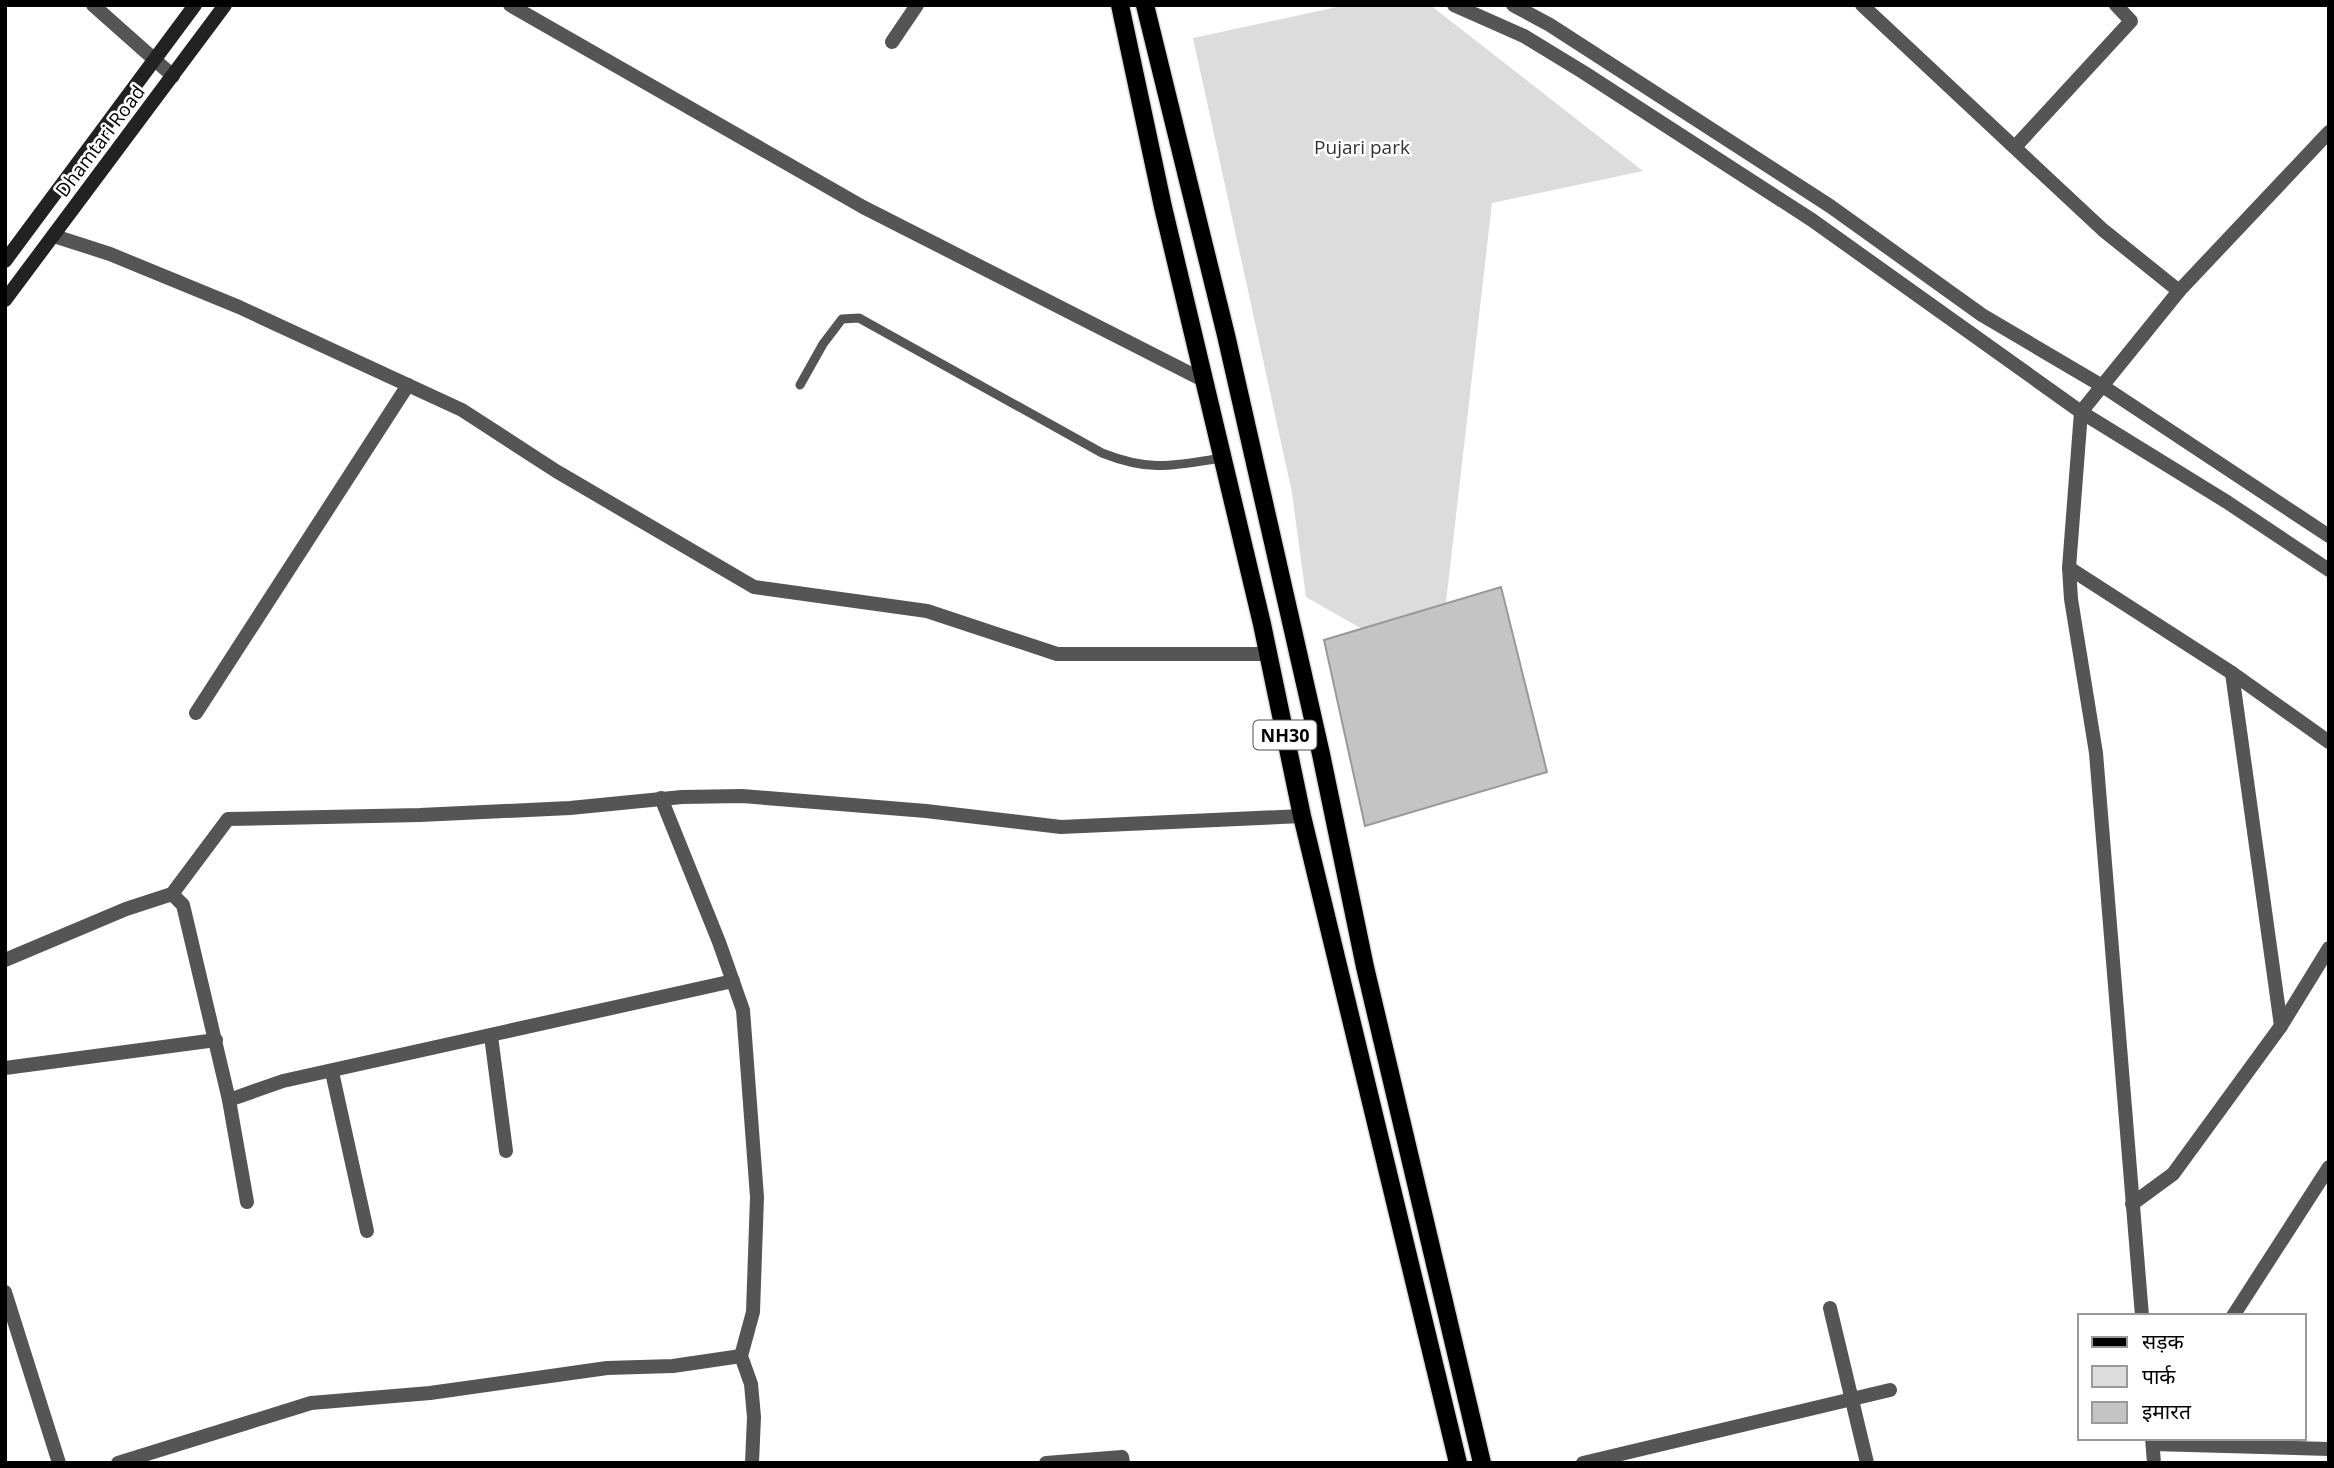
<svg xmlns="http://www.w3.org/2000/svg" width="2334" height="1468" viewBox="0 0 2334 1468" font-family="'Open Sans','Noto Sans Devanagari',sans-serif">
	<style>
		.green { fill: #dcdcdc }
		.building { fill: #c4c4c4; stroke: #999; stroke-width: 2 }
		.lines { fill: none; stroke-linecap: round; stroke-linejoin: round }
		.primary-casing { stroke: #dbdbdb; stroke-width: 21 }
		.service { stroke: #555; stroke-width: 9 }
		.minor { stroke: #555; stroke-width: 14 }
		.tertiary { stroke: #555; stroke-width: 14 }
		.secondary { stroke: #222; stroke-width: 14 }
		.primary { stroke: #000; stroke-width: 18 }
		.labels { text-anchor: middle; dominant-baseline: central; stroke-width: 5; stroke-linejoin: round; paint-order: stroke }
		.shield { fill: #fff; stroke: #4c4c4c; stroke-width: 2 }
		.shield-label { font-size: 18px; font-weight: bold; fill: #000 }
		.street-label { font-size: 19px; fill: #000; stroke: #fff }
		.park-label { font-size: 19px; fill: #333; stroke: #fff }
	</style>
	<rect width="100%" height="100%" fill="#fff"/>
	<path class="green" d="M1346,5H1430L1643,171L1492,203L1438,672L1306,597L1292,493L1193,38Z"/>
	<path class="building" d="M1501,587L1547,772L1365,826L1324,640Z"/>
	<g class="lines">
		<defs>
			<g id="primary">
				<path d="M1120,5L1163,207L1262,624L1302,816L1458,1463"/>
				<path d="M1145,5L1226,335L1321,754L1365,967L1482,1463"/>
			</g>
		</defs>
		<use href="#primary" class="primary-casing"/>
		<path class="service" d="M800,385L823,344L842,319L859,318L1102,453C1150,472 1172,466 1222,458"/>
		<g class="minor">
			<path d="M93,5L173,76"/>
			<path d="M510,5L863,207L1203,380"/>
			<path d="M1862,5L2103,230L2179,291"/>
			<path d="M892,42L917,5"/>
			<path d="M2015,147L2131,21L2116,5"/>
			<path d="M54,236L110,254L239,307L462,410L556,471L754,587L927,611L1057,654H1268"/>
			<path d="M2069,568L2232,673L2329,742"/>
			<path d="M2232,673L2281,1026"/>
			<path d="M196,713L408,385"/>
			<path d="M661,798L719,942L743,1010L757,1197L753,1312L741,1356L751,1384L754,1417L752,1463"/>
			<path d="M172,894L183,905L229,1100L247,1202"/>
			<path d="M5,960L126,909L172,894L228,819L420,815L570,808L682,797L742,796L926,811L1061,827L1302,816"/>
			<path d="M491,1036L506,1151"/>
			<path d="M5,1068L216,1040"/>
			<path d="M332,1072L367,1231"/>
			<path d="M229,1100L283,1081L733,981"/>
			<path d="M2132,1204L2173,1174L2281,1026L2329,948"/>
			<path d="M5,1292L59,1463"/>
			<path d="M1830,1308L1867,1463"/>
			<path d="M2142,1316L2096,753L2071,599L2069,568L2081,412L2179,291L2329,132"/>
			<path d="M2233,1316L2329,1167"/>
			<path d="M2152,1438L2154,1463"/>
			<path d="M2153,1444L2329,1449"/>
			<path d="M118,1463L311,1403L430,1393L607,1368L673,1366L741,1356"/>
			<path d="M1046,1463L1122,1457L1123,1463"/>
			<path d="M1583,1463L1890,1390"/>
		</g>
		<g class="tertiary">
			<path d="M1454,5L1524,36L1583,72L1812,220L2081,412L2227,502L2329,570"/>
			<path d="M1513,5L1550,25L1830,206L1982,315L2104,387L2329,536"/>
		</g>
		<g class="secondary">
			<path d="M5,261L195,5"/>
			<path d="M5,300L225,5"/>
		</g>
		<use href="#primary" class="primary"/>
	</g>
	<g class="labels">
		<rect class="shield" x="1253.5" y="720.5" width="63" height="29" rx="5"/>
		<g class="shield-label">
			<text x="1285" y="735">NH30</text>
		</g>
		<g class="street-label">
			<text transform="translate(100 141) rotate(-53)">Dhamtari Road</text>
		</g>
		<g class="park-label">
			<text x="1362" y="147">Pujari park</text>
		</g>
	</g>
	<rect width="2334" height="1468" fill="none" stroke="#000000" stroke-width="14"/>
	<rect x="2078" y="1314" width="228" height="126" fill="#ffffff" stroke="#999999" stroke-width="2"/>
	<rect x="2092" y="1337" width="35" height="10" fill="#000000" stroke="#999999" stroke-width="2"/>
	<text x="2142" y="1349" font-size="21" fill="#000000">सड़क</text>
	<rect x="2092" y="1366" width="35" height="21" fill="#dcdcdc" stroke="#999999" stroke-width="2"/>
	<text x="2142" y="1384" font-size="21" fill="#000000">पार्क</text>
	<rect x="2092" y="1402" width="35" height="21" fill="#c4c4c4" stroke="#999999" stroke-width="2"/>
	<text x="2142" y="1419" font-size="21" fill="#000000">इमारत</text>
</svg>
